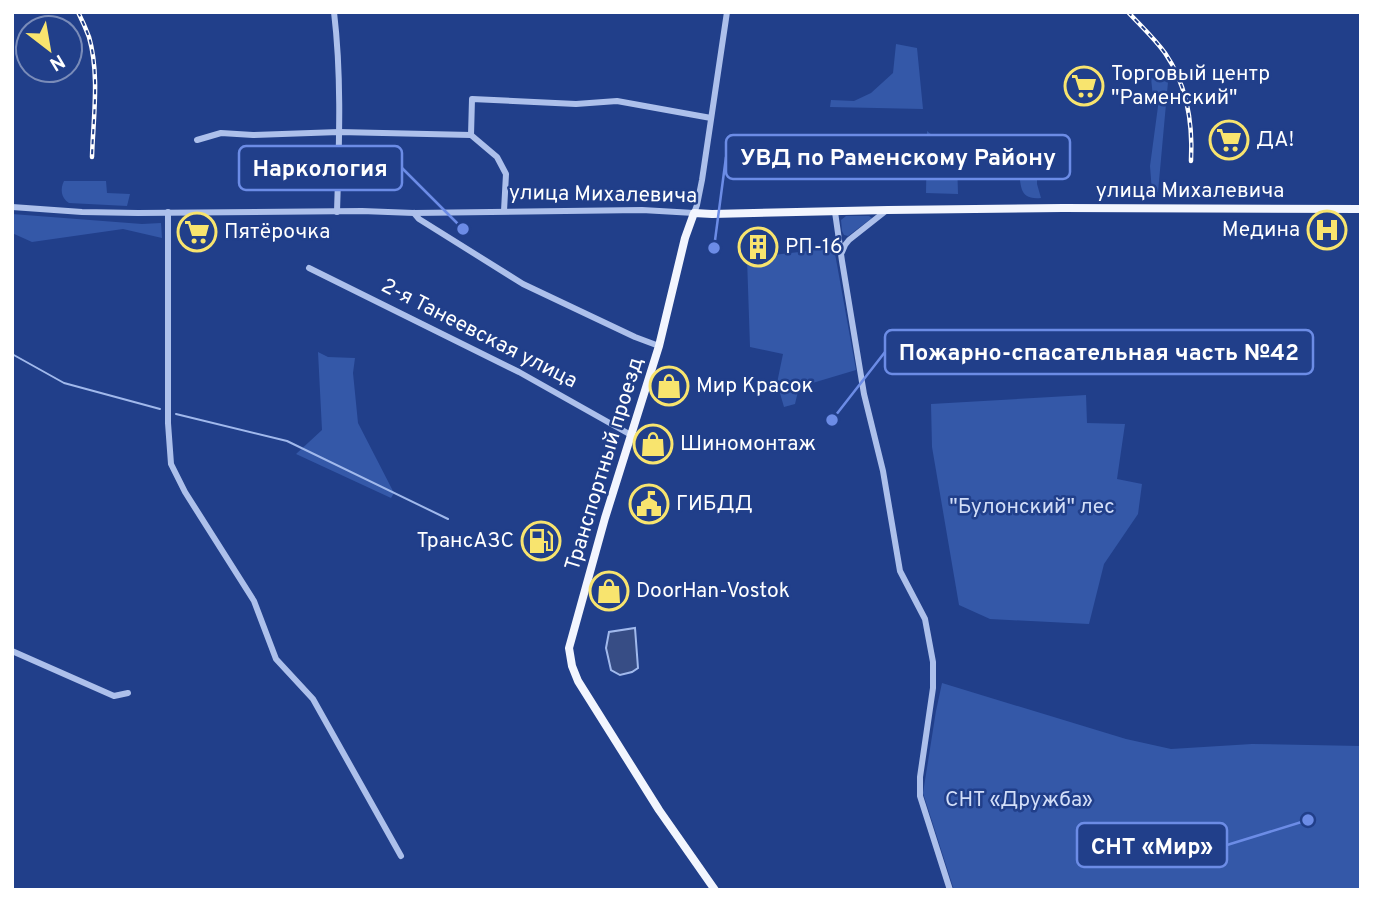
<svg xmlns="http://www.w3.org/2000/svg" width="1373" height="902" viewBox="0 0 1373 902" font-family="Overpass,sans-serif">
	<style>
		.green { fill: #3458a8 }
		.water { fill: #374d85; stroke: #a1b9ec; stroke-width: 2 }
		.lines { fill: none; stroke-linecap: round; stroke-linejoin: round }
		.stream { stroke: #a1b9ec; stroke-width: 2 }
		.minor { stroke: #adc0eb; stroke-width: 6 }
		.major { stroke: #f2f5fe; stroke-width: 8 }
		.rail-casing { stroke: #fff; stroke-width: 4.5 }
		.rail { stroke: #213f8a; stroke-width: 2; stroke-dasharray: 5; stroke-linecap: butt }
		.labels { text-anchor: middle; dominant-baseline: central; stroke-width: 5; stroke-linejoin: round; paint-order: stroke }
		.poi-label { font-size: 21px; fill: #fff; stroke: #213f8a; text-anchor: start }
		.street-label { font-size: 21px; fill: #fff; stroke: #213f8a }
		.park-label { font-size: 21px; fill: #d2def8; stroke: #213f8a }
		.leader { fill: none; stroke: #6c8ce6; stroke-width: 2.5 }
		.callout-dot { fill: #6c8ce6; stroke: #213f8a; stroke-width: 2.5 }
		.callout { fill: #213f8a; stroke: #6c8ce6; stroke-width: 2.5 }
		.callout-label { font-size: 23px; text-anchor: middle; font-weight: bold; fill: #fff }
	</style>
	<rect width="100%" height="100%" fill="#213f8a"/>
	<g class="green">
		<path d="M896,44L917,48L923,109L830,107L831,100L854,101L871,93L893,73Z"/>
		<path d="M1151,78L1168,82L1158,192H1152L1150,166L1159,99L1153,97Z"/>
		<path d="M927,131L937,139L935,156L957,160L958,194L926,193Z"/>
		<path d="M1018,168L1037,170V184L1041,198C1018,200 1022,186 1018,168Z"/>
		<path d="M64,181H106L107,193L130,194L127,206L69,203C61,198 60,189 64,181Z"/>
		<path d="M12,214L142,224L161,223L162,238L123,229L32,242L12,233Z"/>
		<path d="M846,216H869L872,218L848,236L844,235L842,231L841,220Z"/>
		<path d="M834,248L856,370L799,387L795,404L784,407L777,383L783,354L750,347L747,258Z"/>
		<path d="M318,352L328,357L355,358L353,373L358,423L394,493L391,498L296,454L322,430Z"/>
		<path d="M1086,395L1087,423L1125,424L1117,479L1142,484L1138,514L1104,564L1089,624L990,619L959,605L932,447L931,404Z"/>
		<path d="M942,683L1126,739L1171,749L1252,744L1361,746V890H954L923,793L936,711Z"/>
	</g>
	<path class="water" d="M635,628L638,668L632,672L620,675L611,670L606,648L609,632Z"/>
	<g class="lines">
		<g class="stream">
			<path d="M12,354L64,383L160,409"/>
			<path d="M176,414L287,441L448,519"/>
		</g>
		<g class="minor">
			<path d="M334,12C342,79 339,146 337,212"/>
			<path d="M471,135L472,99L576,104L617,101L711,118"/>
			<path d="M197,140L221,133L253,135L339,132L471,135L497,157L506,174L504,211"/>
			<path d="M12,207L82,212L138,213L362,211L414,213L642,210L694,213L697,205L702,180L727,12"/>
			<path d="M168,212V423L171,464L185,492L254,601L276,659L313,699L401,856"/>
			<path d="M835,212L842,261L864,394L883,471L900,571L925,619L933,662V688L920,777V796L950,890"/>
			<path d="M414,213L419,219L523,284L635,337L659,346"/>
			<path d="M842,252L845,245L849,240L887,210"/>
			<path d="M309,268L519,372L631,435"/>
			<path d="M12,651L114,696L128,693"/>
		</g>
		<path class="major" d="M715,890L659,810L578,681L572,666L569,648L605,518L659,346L685,238L694,213L712,214L888,210L1063,208L1361,209"/>
		<defs>
			<g id="rail">
				<path d="M78,12C82,20 86,29 89,37C100,75 93,119 92,157"/>
				<path d="M1128,12C1140,25 1154,38 1165,53C1187,85 1193,123 1191,161"/>
			</g>
		</defs>
		<use href="#rail" class="rail-casing"/>
		<use href="#rail" class="rail"/>
	</g>
	<defs>
		<symbol id="supermarket-ring" viewBox="-11 -11 22 22"><circle r="9.5" fill="#213f8a" stroke="#f8e46e" stroke-width="1.5"/><path d="M-6-5.5h2.5l.6 2H6L4.5 2H-2.5L-4.4-4H-6ZM-1.5 3.2a1.3 1.3 0 1 0 .1 0ZM3 3.2a1.3 1.3 0 1 0 .1 0Z" fill="#f8e46e"/></symbol>
		<symbol id="hospital-ring" viewBox="-11 -11 22 22"><circle r="9.5" fill="#213f8a" stroke="#f8e46e" stroke-width="1.5"/><path d="M-5-5h3v3.5h4V-5h3V5h-3V1.5h-4V5h-3Z" fill="#f8e46e"/></symbol>
		<symbol id="building-ring" viewBox="-11 -11 22 22"><circle r="9.5" fill="#213f8a" stroke="#f8e46e" stroke-width="1.5"/><path d="M-4-6H4V6H1V3H-1V6H-4ZM-2.5-4.3h1.7v1.8h-1.7ZM.8-4.3h1.7v1.8H.8ZM-2.5-1h1.7V.8h-1.7ZM.8-1h1.7V.8H.8Z" fill="#f8e46e"/></symbol>
		<symbol id="shop-ring" viewBox="-11 -11 22 22"><circle r="9.5" fill="#213f8a" stroke="#f8e46e" stroke-width="1.5"/><path d="M-5-2.5h2.3a2.7 3.5 0 0 1 5.4 0H5L5.5 6h-11ZM-1.5-2.5h3a1.5 2.3 0 0 0-3 0Z" fill="#f8e46e"/></symbol>
		<symbol id="civic-ring" viewBox="-11 -11 22 22"><circle r="9.5" fill="#213f8a" stroke="#f8e46e" stroke-width="1.5"/><path d="M-.6-6.5H3V-4.5H.6V-3L4-1V1h2V6H-6V1h2V-1L-.6-3ZM-1.2 2.5V6h2.4V2.5Z" fill="#f8e46e"/></symbol>
		<symbol id="fuel-ring" viewBox="-11 -11 22 22"><circle r="9.5" fill="#213f8a" stroke="#f8e46e" stroke-width="1.5"/><path d="M-5.5-6h7V0h2V4h1.3V-2.5L3-4.5l.8-.8L6-3V5H2.5V1h-1V6h-7ZM-4.2-4.7v3.2H.2V-4.7Z" fill="#f8e46e"/></symbol>
	</defs>
	<g fill-rule="evenodd">
		<use href="#supermarket-ring" x="1062" y="64" width="44" height="44"/>
		<use href="#supermarket-ring" x="1207" y="118" width="44" height="44"/>
		<use href="#hospital-ring" x="1305" y="208" width="44" height="44"/>
		<use href="#supermarket-ring" x="175" y="210" width="44" height="44"/>
		<use href="#building-ring" x="736" y="225" width="44" height="44"/>
		<use href="#shop-ring" x="647" y="364" width="44" height="44"/>
		<use href="#shop-ring" x="631" y="422" width="44" height="44"/>
		<use href="#civic-ring" x="627" y="482" width="44" height="44"/>
		<use href="#fuel-ring" x="519" y="519" width="44" height="44"/>
		<use href="#shop-ring" x="587" y="569" width="44" height="44"/>
	</g>
	<g class="labels">
		<g class="poi-label">
			<text x="1111" y="74">Торговый центр<tspan x="1111" dy="24">"Раменский"</tspan></text>
			<text x="1256" y="140">ДА!</text>
			<text x="1300" y="230" text-anchor="end">Медина</text>
			<text x="224" y="232">Пятёрочка</text>
			<text x="785" y="247">РП-16</text>
			<text x="696" y="386">Мир Красок</text>
			<text x="680" y="444">Шиномонтаж</text>
			<text x="676" y="504">ГИБДД</text>
			<text x="514" y="541" text-anchor="end">ТрансАЗС</text>
			<text x="636" y="591">DoorHan-Vostok</text>
		</g>
		<g class="street-label">
			<text x="1190" y="191">улица Михалевича</text>
			<text transform="translate(603 195) rotate(1)">улица Михалевича</text>
			<text transform="translate(479 334) rotate(27)">2-я Танеевская улица</text>
			<text transform="translate(605 464) rotate(-73)">Транспортный проезд</text>
		</g>
		<g class="park-label">
			<text x="1032" y="507">"Булонский" лес</text>
			<text x="1019" y="800">СНТ «Дружба»</text>
		</g>
	</g>
	<path class="leader" d="M714 248L726 157M463 229L402 168M832 420L885 352M1308 820L1227 845"/>
	<g class="callout-dot">
		<circle cx="714" cy="248" r="7"/>
		<circle cx="463" cy="229" r="7"/>
		<circle cx="832" cy="420" r="7"/>
		<circle cx="1308" cy="820" r="7"/>
	</g>
	<g class="callout">
		<rect x="726" y="135" width="344" height="44" rx="7"/>
		<rect x="239" y="146" width="163" height="44" rx="7"/>
		<rect x="885" y="330" width="428" height="44" rx="7"/>
		<rect x="1077" y="823" width="150" height="44" rx="7"/>
	</g>
	<g class="callout-label">
		<text x="898" y="165">УВД по Раменскому Району</text>
		<text x="320" y="176">Наркология</text>
		<text x="1099" y="360">Пожарно-спасательная часть №42</text>
		<text x="1152" y="854">СНТ «Мир»</text>
	</g>
	<rect width="1373" height="902" fill="none" stroke="#ffffff" stroke-width="28"/>
	<g transform="translate(49 49) rotate(149)"><circle r="33" fill="#213f8a" stroke="#7a8cb9" stroke-width="2"/>
	<path d="M0-5L12 26L0 18L-12 26Z" fill="#f8e46e"/>
	<text y="-10" font-size="19" font-weight="bold" text-anchor="middle" fill="#ffffff">N</text>
	</g>
</svg>
